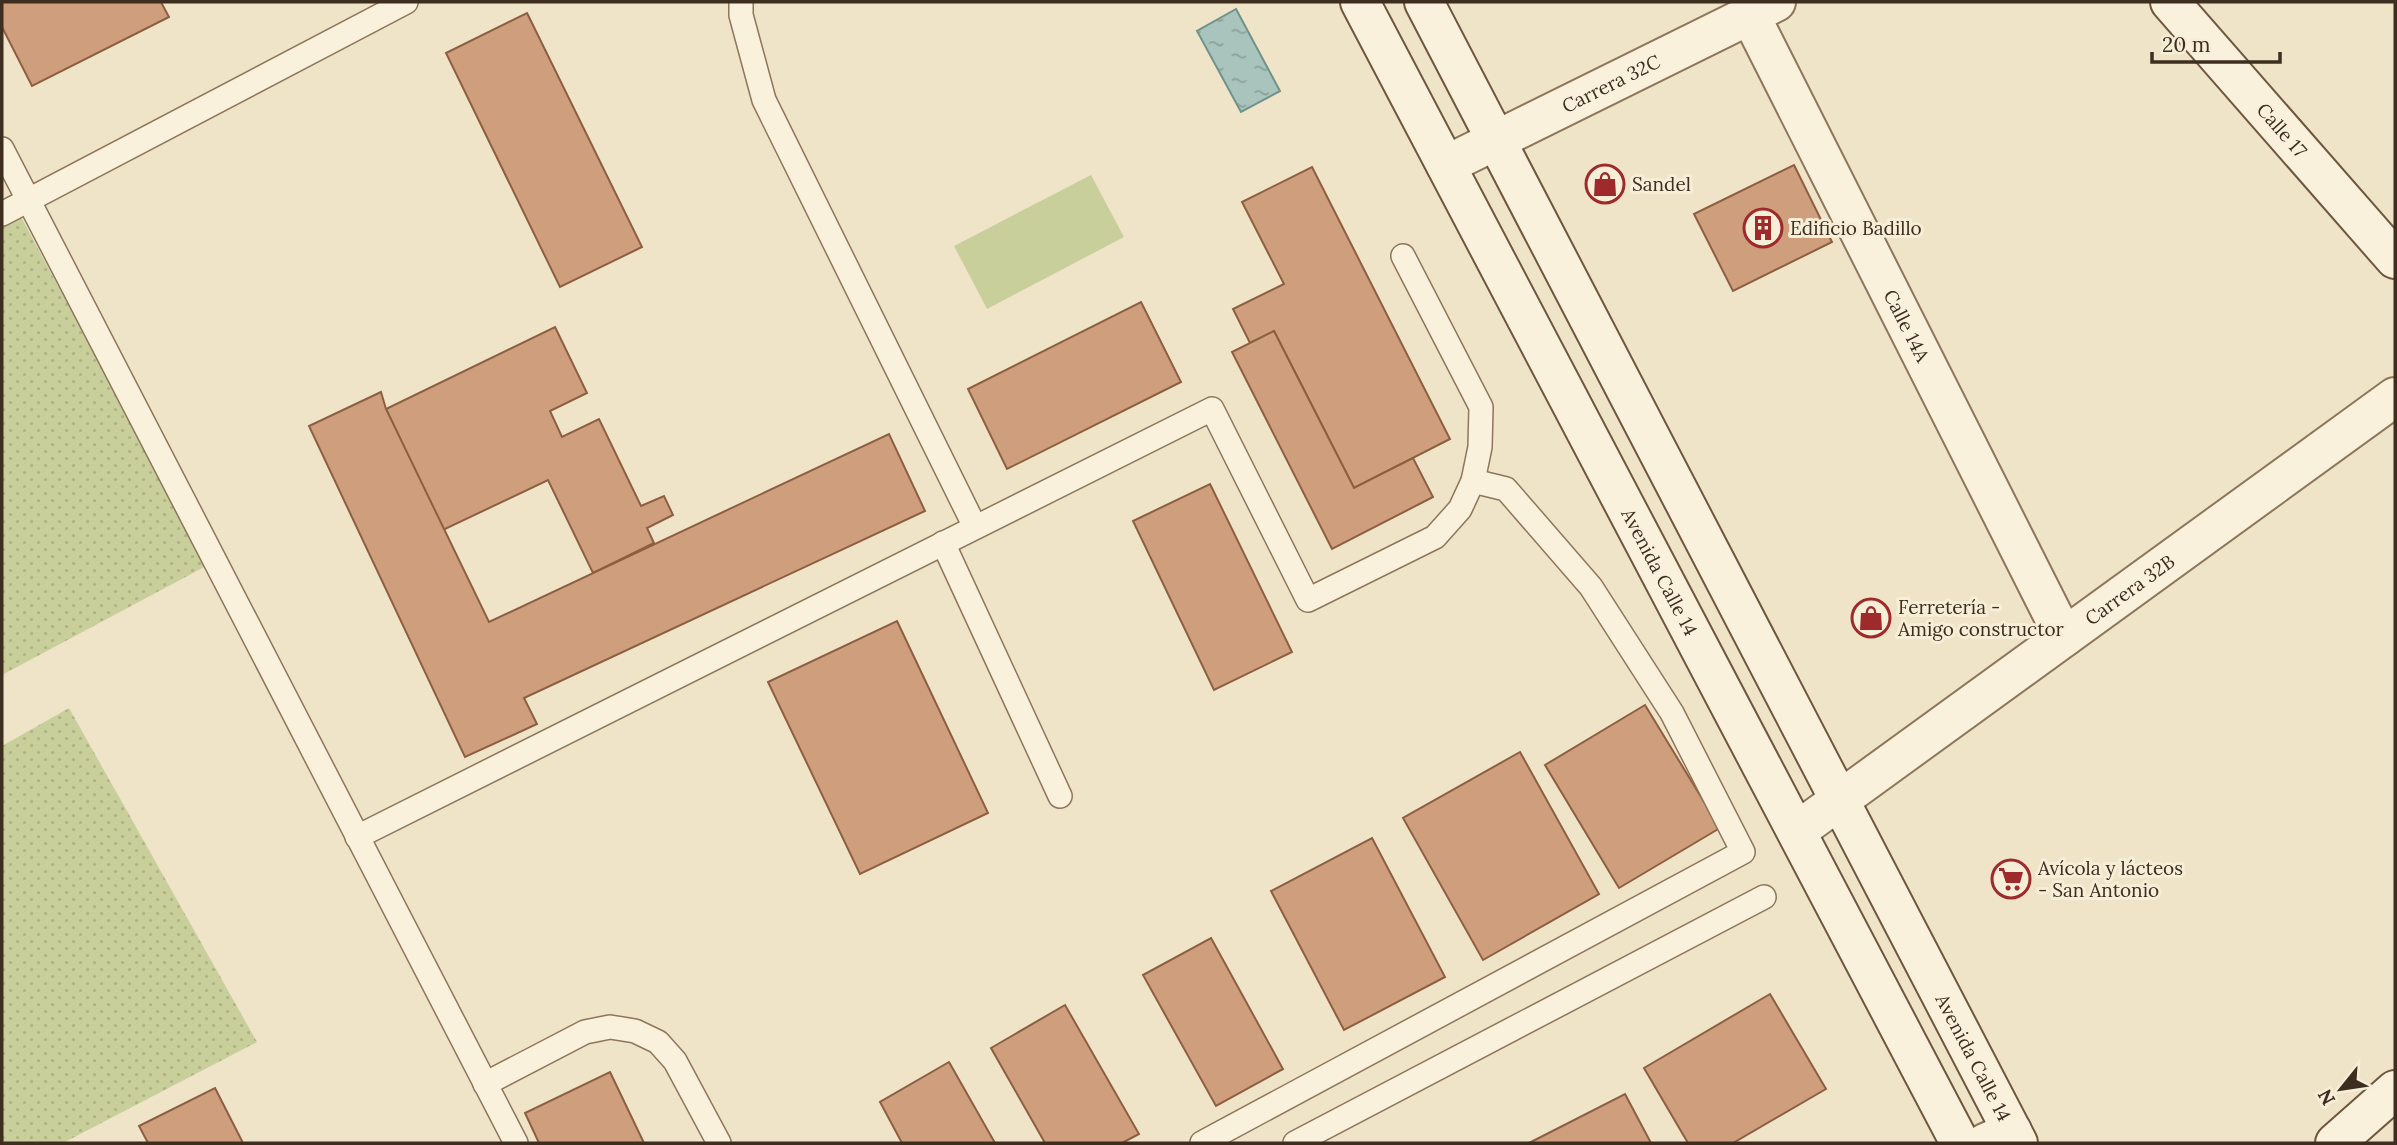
<svg xmlns="http://www.w3.org/2000/svg" width="2397" height="1145" viewBox="0 0 2397 1145" font-family="Lora,serif">
	<style>
		.grass { fill: url(#grass-dots) }
		.garden { fill: #c9cf9b }
		.water { fill: url(#water-ripples); stroke: #6f938a; stroke-width: 2 }
		.building { fill: #cf9f7d; stroke: #8d5f41; stroke-width: 2 }
		.lines { fill: none; stroke-linecap: round; stroke-linejoin: round }
		.lane-casing { stroke: #8d765c; stroke-width: 26 }
		.street-casing { stroke: #8d765c; stroke-width: 42 }
		.secondary-casing { stroke: #6f573f; stroke-width: 42 }
		.lane { stroke: #faf1dc; stroke-width: 23 }
		.street { stroke: #faf1dc; stroke-width: 38 }
		.secondary { stroke: #faf1dc; stroke-width: 38 }
		.labels { text-anchor: middle; dominant-baseline: central; stroke-width: 6; stroke-linejoin: round; paint-order: stroke }
		.street-label { font-size: 19px; fill: #3d2e20; stroke: #f7eed8 }
		.poi-label { font-size: 19px; fill: #3d2e20; stroke: #f7eed8; text-anchor: start }
	</style>
	<defs>
		<pattern id="grass-dots" width="8" height="8" patternUnits="userSpaceOnUse" patternTransform="scale(1.75)"><rect width="8" height="8" fill="#c9cf9b"/><path d="M2 2h.1M6 6h.1" fill="none" stroke="#aeb285" stroke-width="1.8" stroke-linecap="round"/></pattern>
		<pattern id="water-ripples" width="26" height="14" patternUnits="userSpaceOnUse" patternTransform="scale(1.75)"><rect width="26" height="14" fill="#a9c4bc"/><path d="M2 4q2-2 4 0t4 0M15 11q2-2 4 0t4 0" fill="none" stroke="#8ba098"/></pattern>
	</defs>
	<rect width="100%" height="100%" fill="#f0e4c8"/>
	<g class="grass">
		<path d="M14,204L208,565L2,675V210Z"/>
		<path d="M69,708L257,1042L63,1143H2V746Z"/>
	</g>
	<path class="garden" d="M1091,175L1124,237L987,309L954,246Z"/>
	<path class="water" d="M1236,9L1280,91L1241,112L1197,31Z"/>
	<g class="building">
		<path d="M2,2H161L169,17L32,86L2,27Z"/>
		<path d="M527,13L642,247L560,287L446,53Z"/>
		<path d="M1794,165L1832,242L1733,291L1694,214Z"/>
		<path d="M1312,167L1450,439L1354,488L1274,331L1250,343L1233,309L1284,284L1242,202Z"/>
		<path d="M1141,302L1181,382L1007,469L968,389Z"/>
		<path d="M555,327L587,393L550,411L562,437L599,419L641,506L664,496L673,515L647,528L654,543L593,573L548,480L443,530L386,409Z"/>
		<path d="M1274,331L1354,488L1413,458L1433,497L1332,549L1232,352Z"/>
		<path d="M381,392L386,409L489,622L889,434L925,511L524,698L537,724L465,757L309,426Z"/>
		<path d="M1210,484L1292,652L1214,690L1133,521Z"/>
		<path d="M897,621L988,813L860,874L768,682Z"/>
		<path d="M1645,705L1720,828L1619,888L1545,765Z"/>
		<path d="M1520,752L1599,894L1483,960L1403,818Z"/>
		<path d="M1372,838L1445,977L1344,1030L1271,891Z"/>
		<path d="M1211,938L1283,1069L1216,1106L1143,975Z"/>
		<path d="M1770,994L1826,1089L1733,1143H1688L1644,1068Z"/>
		<path d="M1065,1005L1139,1134L1122,1143H1045L991,1048Z"/>
		<path d="M949,1062L995,1143H902L880,1102Z"/>
		<path d="M610,1072L644,1143H539L525,1113Z"/>
		<path d="M215,1088L243,1143H148L139,1126Z"/>
		<path d="M1625,1094L1651,1143H1529Z"/>
	</g>
	<g class="lines">
		<defs>
			<g id="lane">
				<path d="M741,2V15L764,100L975,527"/>
				<path d="M2,149L516,1143"/>
				<path d="M2,214L406,2"/>
				<path d="M943,543L1060,796"/>
				<path d="M357,837L1212,409L1308,600L1435,537L1460,509L1473,481L1480,447L1481,407L1403,256"/>
				<path d="M485,1084L585,1032L610,1027L635,1031L658,1042L675,1061L719,1143"/>
				<path d="M1202,1143L1743,852L1672,713L1591,587L1506,489L1473,481"/>
				<path d="M1295,1143L1764,897"/>
			</g>
			<g id="street">
				<path id="s1" d="M1750,15L2064,637"/>
				<path id="s2" d="M1446,165L1776,2"/>
				<path id="s3" d="M1797,831L2395,397"/>
				<path d="M1985,1143L2012,1131"/>
			</g>
			<g id="secondary">
				<path id="s4" d="M1360,2L1960,1143"/>
				<path id="s5" d="M1424,2L2018,1143"/>
				<path id="s6" d="M2170,2L2395,259"/>
				<path d="M2335,1143L2395,1090"/>
			</g>
		</defs>
		<use href="#lane" class="lane-casing"/>
		<use href="#street" class="street-casing"/>
		<use href="#secondary" class="secondary-casing"/>
		<use href="#lane" class="lane"/>
		<use href="#street" class="street"/>
		<use href="#secondary" class="secondary"/>
	</g>
	<defs>
		<symbol id="shop-ring" viewBox="-11 -11 22 22"><circle r="9.5" fill="#f7eed8" stroke="#9e2a2b" stroke-width="1.5"/><path d="M-5-2.5h2.3a2.7 3.5 0 0 1 5.4 0H5L5.5 6h-11ZM-1.5-2.5h3a1.5 2.3 0 0 0-3 0Z" fill="#9e2a2b"/></symbol>
		<symbol id="building-ring" viewBox="-11 -11 22 22"><circle r="9.5" fill="#f7eed8" stroke="#9e2a2b" stroke-width="1.5"/><path d="M-4-6H4V6H1V3H-1V6H-4ZM-2.5-4.3h1.7v1.8h-1.7ZM.8-4.3h1.7v1.8H.8ZM-2.5-1h1.7V.8h-1.7ZM.8-1h1.7V.8H.8Z" fill="#9e2a2b"/></symbol>
		<symbol id="supermarket-ring" viewBox="-11 -11 22 22"><circle r="9.5" fill="#f7eed8" stroke="#9e2a2b" stroke-width="1.5"/><path d="M-6-5.5h2.5l.6 2H6L4.5 2H-2.5L-4.4-4H-6ZM-1.5 3.2a1.3 1.3 0 1 0 .1 0ZM3 3.2a1.3 1.3 0 1 0 .1 0Z" fill="#9e2a2b"/></symbol>
	</defs>
	<g fill-rule="evenodd">
		<use href="#shop-ring" x="1583" y="162" width="44" height="44"/>
		<use href="#building-ring" x="1741" y="206" width="44" height="44"/>
		<use href="#shop-ring" x="1849" y="596" width="44" height="44"/>
		<use href="#supermarket-ring" x="1989" y="857" width="44" height="44"/>
	</g>
	<g class="labels">
		<g class="street-label">
			<text stroke="none"><textPath href="#s2" startOffset="184">Carrera 32C</textPath></text>
			<text stroke="none"><textPath href="#s6" startOffset="170">Calle 17</textPath></text>
			<text stroke="none"><textPath href="#s1" startOffset="348">Calle 14A</textPath></text>
			<text stroke="none"><textPath href="#s4" startOffset="644">Avenida Calle 14</textPath></text>
			<text stroke="none"><textPath href="#s3" startOffset="411">Carrera 32B</textPath></text>
			<text stroke="none"><textPath href="#s5" startOffset="1190">Avenida Calle 14</textPath></text>
		</g>
		<g class="poi-label">
			<text x="1632" y="184">Sandel</text>
			<text x="1790" y="228">Edificio Badillo</text>
			<text x="1898" y="607">Ferretería -<tspan x="1898" dy="22">Amigo constructor</tspan></text>
			<text x="2038" y="868">Avícola y lácteos<tspan x="2038" dy="22">- San Antonio</tspan></text>
		</g>
	</g>
	<rect width="2397" height="1145" fill="none" stroke="#3d2e20" stroke-width="7"/>
	<g transform="translate(2341 1089) rotate(240)" stroke="#f7eed8" stroke-width="5" paint-order="stroke">
	<path d="M0-5L12 26L0 18L-12 26Z" fill="#3d2e20"/>
	<text y="-10" font-size="19" font-weight="bold" text-anchor="middle" fill="#3d2e20">N</text>
	</g>
	<path d="M2152 52v10h128v-10" fill="none" stroke="#3d2e20" stroke-width="3.5"/>
	<text x="2162" y="52" font-size="21" fill="#3d2e20" stroke="#f7eed8" stroke-width="5" paint-order="stroke">20 m</text>
</svg>
